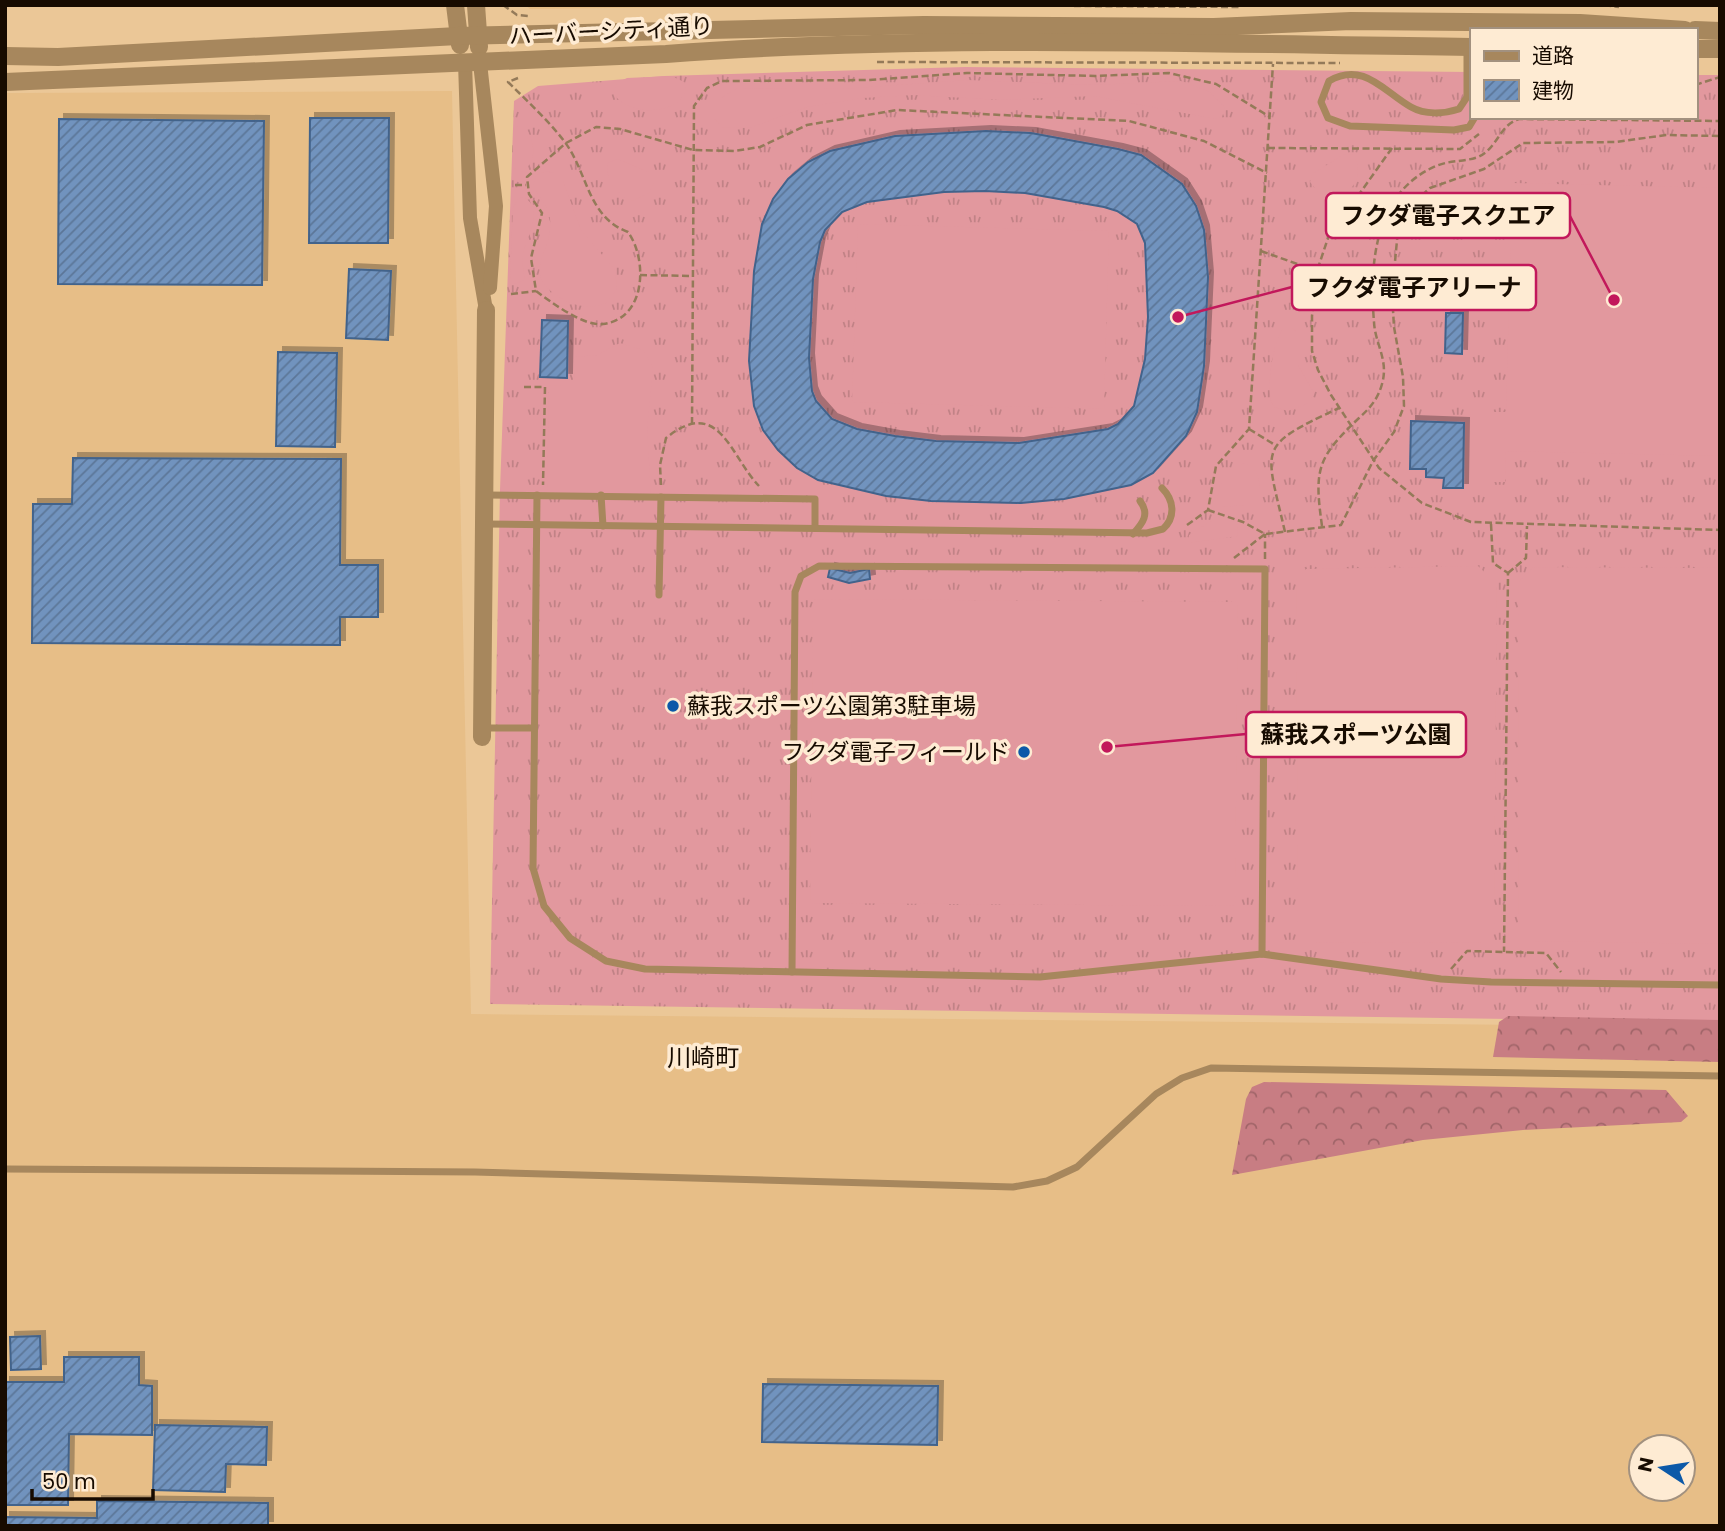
<svg xmlns="http://www.w3.org/2000/svg" width="1725" height="1531" viewBox="0 0 1725 1531" font-family="Poppins,'Noto Sans JP',sans-serif">
	<style>
		.built { fill: #e7be87; fill-rule: evenodd }
		.grass { fill: url(#grass-tufts) }
		.forest { fill: url(#forest-crowns) }
		.garden { fill: #e2989e }
		.building { fill: url(#building-hatch); stroke: #43638b; stroke-width: 2; fill-rule: evenodd; filter: url(#shadow) }
		.lines { fill: none; stroke-linecap: round; stroke-linejoin: round }
		.path { stroke: #947a59; stroke-width: 2.5; stroke-dasharray: 7 3.5; stroke-linecap: butt }
		.service { stroke: #a7875d; stroke-width: 7 }
		.minor { stroke: #a7875d; stroke-width: 14 }
		.tertiary { stroke: #a7875d; stroke-width: 18 }
		.poi-dot { fill: #0c59a8; stroke: #feebd3; stroke-width: 2.5 }
		.labels { text-anchor: middle; dominant-baseline: central; stroke-width: 7; stroke-linejoin: round; paint-order: stroke }
		.street-label { font-size: 23px; fill: #170b00; stroke: #feebd3 }
		.poi-label { font-size: 23px; fill: #170b00; stroke: #feebd3; text-anchor: start }
		.neighbourhood-label { font-size: 24px; fill: #170b00; stroke: #feebd3 }
		.leader { fill: none; stroke: #c2185b; stroke-width: 2.5 }
		.callout-dot { fill: #c2185b; stroke: #feebd3; stroke-width: 2.5 }
		.callout { fill: #feebd3; stroke: #c2185b; stroke-width: 2.5 }
		.callout-label { font-size: 24px; text-anchor: middle; font-weight: bold; fill: #170b00 }
	</style>
	<defs>
		<pattern id="grass-tufts" width="24" height="20" patternUnits="userSpaceOnUse" patternTransform="scale(1.75)"><rect width="24" height="20" fill="#e2989e"/><path d="M3 7l-1-3M5 7V3M7 7l1-3M15 17l-1-3M17 17v-4M19 17l1-3" fill="none" stroke="#c18286"/></pattern>
		<pattern id="forest-crowns" width="20" height="18" patternUnits="userSpaceOnUse" patternTransform="scale(1.75)"><rect width="20" height="18" fill="#c87d83"/><path d="M2 6a3 3 0 1 1 6 0M12 15a3 3 0 1 1 6 0" fill="none" stroke="#a16569"/></pattern>
		<pattern id="building-hatch" width="6" height="6" patternUnits="userSpaceOnUse" patternTransform="scale(1.75)"><rect width="6" height="6" fill="#7193be"/><path d="M-1 1l2-2M0 6l6-6M5 7l2-2" fill="none" stroke="#5c7698"/></pattern>
		<filter id="shadow"><feDropShadow dx="5" dy="-5" stdDeviation="0" flood-color="#0004"/></filter>
	</defs>
	<rect width="100%" height="100%" fill="#ebc797"/>
	<g class="built">
		<path d="M525,5H840L530,9Z"/>
		<path d="M452,91L471,1014L1720,1027V1526H5V93ZM1641,1447H1683V1489H1641Z"/>
	</g>
	<path class="grass" d="M965,67L1471,72V117H1695V75H1720V1022L490,1004L500,490L514,101L538,86L664,76Z"/>
	<g class="forest">
		<path d="M1508,1016L1720,1020V1062L1493,1057L1499,1022Z"/>
		<path d="M1264,1082L1666,1090L1688,1116L1681,1122L1523,1130L1423,1140L1232,1175L1246,1099L1252,1087Z"/>
	</g>
	<g class="garden">
		<path d="M672,76L684,82L686,91C676,116 627,116 614,94L617,83L627,78Z"/>
		<path d="M968,80L1094,85L1181,81L1210,92L1225,108L1222,117L1216,119L1094,96L1000,100L914,95L863,98L807,107L749,128L722,127L712,116L721,98L738,88L841,89Z"/>
		<path d="M518,126L526,128C535,143 538,163 520,173L513,167V133Z"/>
		<path d="M1352,154C1366,171 1354,195 1333,198L1318,192L1310,182L1312,174L1343,155Z"/>
		<path d="M617,159L649,172L654,182L649,193L632,201C617,195 604,179 608,163Z"/>
		<path d="M545,171L554,173L563,181L581,230L615,270L617,289L606,303C592,309 577,307 564,300C516,273 554,255 550,219C549,207 538,196 533,185L536,176Z"/>
		<path d="M1512,183L1720,188V456L1506,451L1505,482H1468L1471,412H1506Z"/>
		<path d="M523,197C547,208 524,241 522,258C522,266 525,273 524,280L515,284L510,277L513,208L518,199Z"/>
		<path d="M858,224L1109,231L1104,409L852,402Z"/>
		<path d="M1284,328H1292L1298,333V365L1314,393L1309,403L1288,411L1274,407C1264,397 1273,337 1284,328Z"/>
		<path d="M620,343L643,350L653,367L647,427L651,496L547,495L549,385L561,386V380H574L575,357L597,355Z"/>
		<path d="M1243,463C1255,466 1261,478 1259,491L1244,505L1223,507L1217,500L1220,485Z"/>
		<path d="M1228,517L1237,523L1238,536L1188,543L1189,535L1216,518Z"/>
		<path d="M1478,566L1497,584L1494,928L1480,943L1315,942L1298,925L1296,580L1306,569Z"/>
		<path d="M1533,567L1720,568V944L1533,941L1518,926L1519,582Z"/>
		<path d="M813,599L1238,602L1235,906L810,903Z"/>
	</g>
	<g class="building">
		<path d="M310,118H389L388,243H309Z"/>
		<path d="M59,119L264,121L262,285L58,284Z"/>
		<path d="M986,131L1031,133L1118,149L1141,155L1182,184L1196,206L1204,230L1208,277L1204,366L1197,412L1186,436L1153,473L1131,485L1064,499L1021,503L931,501L886,496L818,480L797,468L778,450L763,430L754,406L749,361L754,271L762,224L773,199L788,179L808,162L830,151L895,136ZM985,191L1025,193L1104,207L1117,211L1137,224L1145,243L1148,317L1145,359L1134,406L1118,424L1108,429L1019,443L936,441L895,436L857,429L832,419L816,401L812,391L809,358L813,279L820,242L825,230L842,212L867,202L944,192Z"/>
		<path d="M349,269L391,271L388,340L346,338Z"/>
		<path d="M1446,313H1463L1462,354L1445,353Z"/>
		<path d="M542,320L568,321L567,378L540,377Z"/>
		<path d="M278,352L337,353L335,447L276,446Z"/>
		<path d="M1411,421L1464,423L1463,488H1443L1444,478L1426,477V469H1410Z"/>
		<path d="M73,458L341,459L340,565H378V617H340V645L32,643L33,504H72Z"/>
		<path d="M830,568L850,573L869,569L870,579L849,583L828,577Z"/>
		<path d="M40,1336L41,1369L11,1370L10,1337Z"/>
		<path d="M64,1357H139V1385L152,1386V1435L69,1434L68,1505H5V1382H64Z"/>
		<path d="M763,1384L938,1386L937,1445L762,1442Z"/>
		<path d="M155,1425L267,1427L266,1465L226,1464L225,1492L153,1490Z"/>
		<path d="M97,1501L268,1503V1526H5V1517L97,1518Z"/>
	</g>
	<g class="lines">
		<g class="path">
			<path d="M503,5L517,15L528,16"/>
			<path d="M1604,5L1619,7"/>
			<path d="M1074,6L1239,7"/>
			<path d="M877,62L1340,63"/>
			<path d="M518,78L508,82C527,101 548,120 564,141C588,172 587,217 628,232C648,260 646,319 603,324C584,327 551,302 536,291L531,258L542,213L529,194L527,177L566,143L596,127L620,129L693,150L734,151L760,147L807,125L897,110L1129,121L1204,141L1267,173"/>
			<path d="M1695,85L1720,77"/>
			<path d="M1268,148L1460,149L1479,134"/>
			<path d="M1392,148L1328,238L1317,271L1312,316V351L1318,370L1331,395L1379,468L1422,503L1471,522L1720,530"/>
			<path d="M515,185H526"/>
			<path d="M1261,251L1317,271"/>
			<path d="M640,275L692,276"/>
			<path d="M511,294L536,291"/>
			<path d="M524,387H545L543,485"/>
			<path d="M692,424L694,106L707,88L722,81L868,80L967,73L1095,76L1169,73L1216,84L1270,117"/>
			<path d="M1249,429L1275,445"/>
			<path d="M661,485L660,465L666,438C719,395 730,456 759,486"/>
			<path d="M1208,510L1243,522L1265,534L1341,525L1373,461L1394,432L1404,406L1403,377L1394,327L1392,293L1398,230L1412,204L1430,188L1484,169L1523,143L1616,142L1666,135L1720,136"/>
			<path d="M1491,524L1493,563L1508,573L1504,952"/>
			<path d="M1187,525L1208,510L1216,466L1249,429L1273,64"/>
			<path d="M1322,526C1314,469 1317,458 1359,418C1370,408 1378,399 1382,384C1389,360 1375,344 1374,322C1369,263 1375,192 1436,166C1450,160 1464,162 1478,157C1498,148 1499,125 1519,119L1720,121"/>
			<path d="M1285,532C1265,445 1256,447 1339,408"/>
			<path d="M1234,558L1265,534"/>
			<path d="M1265,559V534"/>
			<path d="M1508,573L1526,558L1527,526"/>
			<path d="M1451,969L1467,951L1546,953L1561,972"/>
		</g>
		<g class="service">
			<path d="M1467,48V97L1459,109C1444,114 1425,115 1411,107C1384,92 1364,61 1329,81L1321,102L1328,118L1350,126L1454,130L1469,127L1475,117"/>
			<path d="M486,495L815,499V526"/>
			<path d="M537,495L533,868L544,906L570,938L606,961L645,969L1040,977L1262,954L1441,979L1491,982L1720,985"/>
			<path d="M601,495L603,526"/>
			<path d="M484,524L1147,533L1163,529C1176,517 1174,500 1162,488"/>
			<path d="M1133,534C1143,523 1150,514 1140,501"/>
			<path d="M659,595L661,497"/>
			<path d="M482,728H534"/>
			<path d="M792,972L795,592L801,576L819,566L1265,569L1262,954"/>
			<path d="M5,1169L475,1172L1013,1187L1047,1181L1077,1167L1156,1094L1182,1078L1211,1068L1720,1076"/>
		</g>
		<g class="minor">
			<path d="M465,62L470,218L486,310"/>
			<path d="M480,63L496,206L490,288"/>
		</g>
		<g class="tertiary">
			<path d="M455,5L460,45"/>
			<path d="M476,5L479,47"/>
			<path d="M1695,30L1720,31"/>
			<path d="M1695,49H1720"/>
			<path d="M5,56L58,57L458,36L924,25L1214,27L1351,21L1580,23L1685,30"/>
			<path d="M5,82L666,54C934,34 1203,44 1471,47"/>
			<path d="M482,737L486,310"/>
		</g>
	</g>
	<g class="poi-dot">
		<circle cx="673" cy="706" r="7"/>
		<circle cx="1024" cy="752" r="7"/>
	</g>
	<g class="labels">
		<g class="street-label">
			<text transform="translate(611 31) rotate(-3)">ハーバーシティ通り</text>
		</g>
		<g class="poi-label">
			<text x="687" y="706">蘇我スポーツ公園第3駐車場</text>
			<text x="1010" y="752" text-anchor="end">フクダ電子フィールド</text>
		</g>
		<g class="neighbourhood-label">
			<text x="703" y="1057">川崎町</text>
		</g>
	</g>
	<path class="leader" d="M1614 300L1570 216M1178 317L1292 287M1107 747L1246 734"/>
	<g class="callout-dot">
		<circle cx="1614" cy="300" r="7"/>
		<circle cx="1178" cy="317" r="7"/>
		<circle cx="1107" cy="747" r="7"/>
	</g>
	<g class="callout">
		<rect x="1326" y="193" width="244" height="45" rx="7"/>
		<rect x="1292" y="265" width="244" height="45" rx="7"/>
		<rect x="1246" y="712" width="220" height="45" rx="7"/>
	</g>
	<g class="callout-label">
		<text x="1448" y="224">フクダ電子スクエア</text>
		<text x="1414" y="296">フクダ電子アリーナ</text>
		<text x="1356" y="743">蘇我スポーツ公園</text>
	</g>
	<rect width="1725" height="1531" fill="none" stroke="#170b00" stroke-width="14"/>
	<rect x="1470" y="28" width="228" height="91" fill="#feebd3" stroke="#a2917f" stroke-width="2"/>
	<rect x="1484" y="51" width="35" height="10" fill="#a7875d" stroke="#a2917f" stroke-width="2"/>
	<text x="1532" y="63" font-size="21" fill="#170b00">道路</text>
	<rect x="1484" y="80" width="35" height="21" fill="url(#building-hatch)" stroke="#a2917f" stroke-width="2"/>
	<text x="1532" y="98" font-size="21" fill="#170b00">建物</text>
	<g transform="translate(1662 1468) rotate(282)"><circle r="33" fill="#feebd3" stroke="#a2917f" stroke-width="2"/>
	<path d="M0-5L12 26L0 18L-12 26Z" fill="#0c59a8"/>
	<text y="-10" font-size="19" font-weight="bold" text-anchor="middle" fill="#170b00">N</text>
	</g>
	<path d="M32 1489v10h121v-10" fill="none" stroke="#170b00" stroke-width="3.5"/>
	<text x="42" y="1489" font-size="21" fill="#170b00" stroke="#feebd3" stroke-width="5" paint-order="stroke">50 m</text>
</svg>
